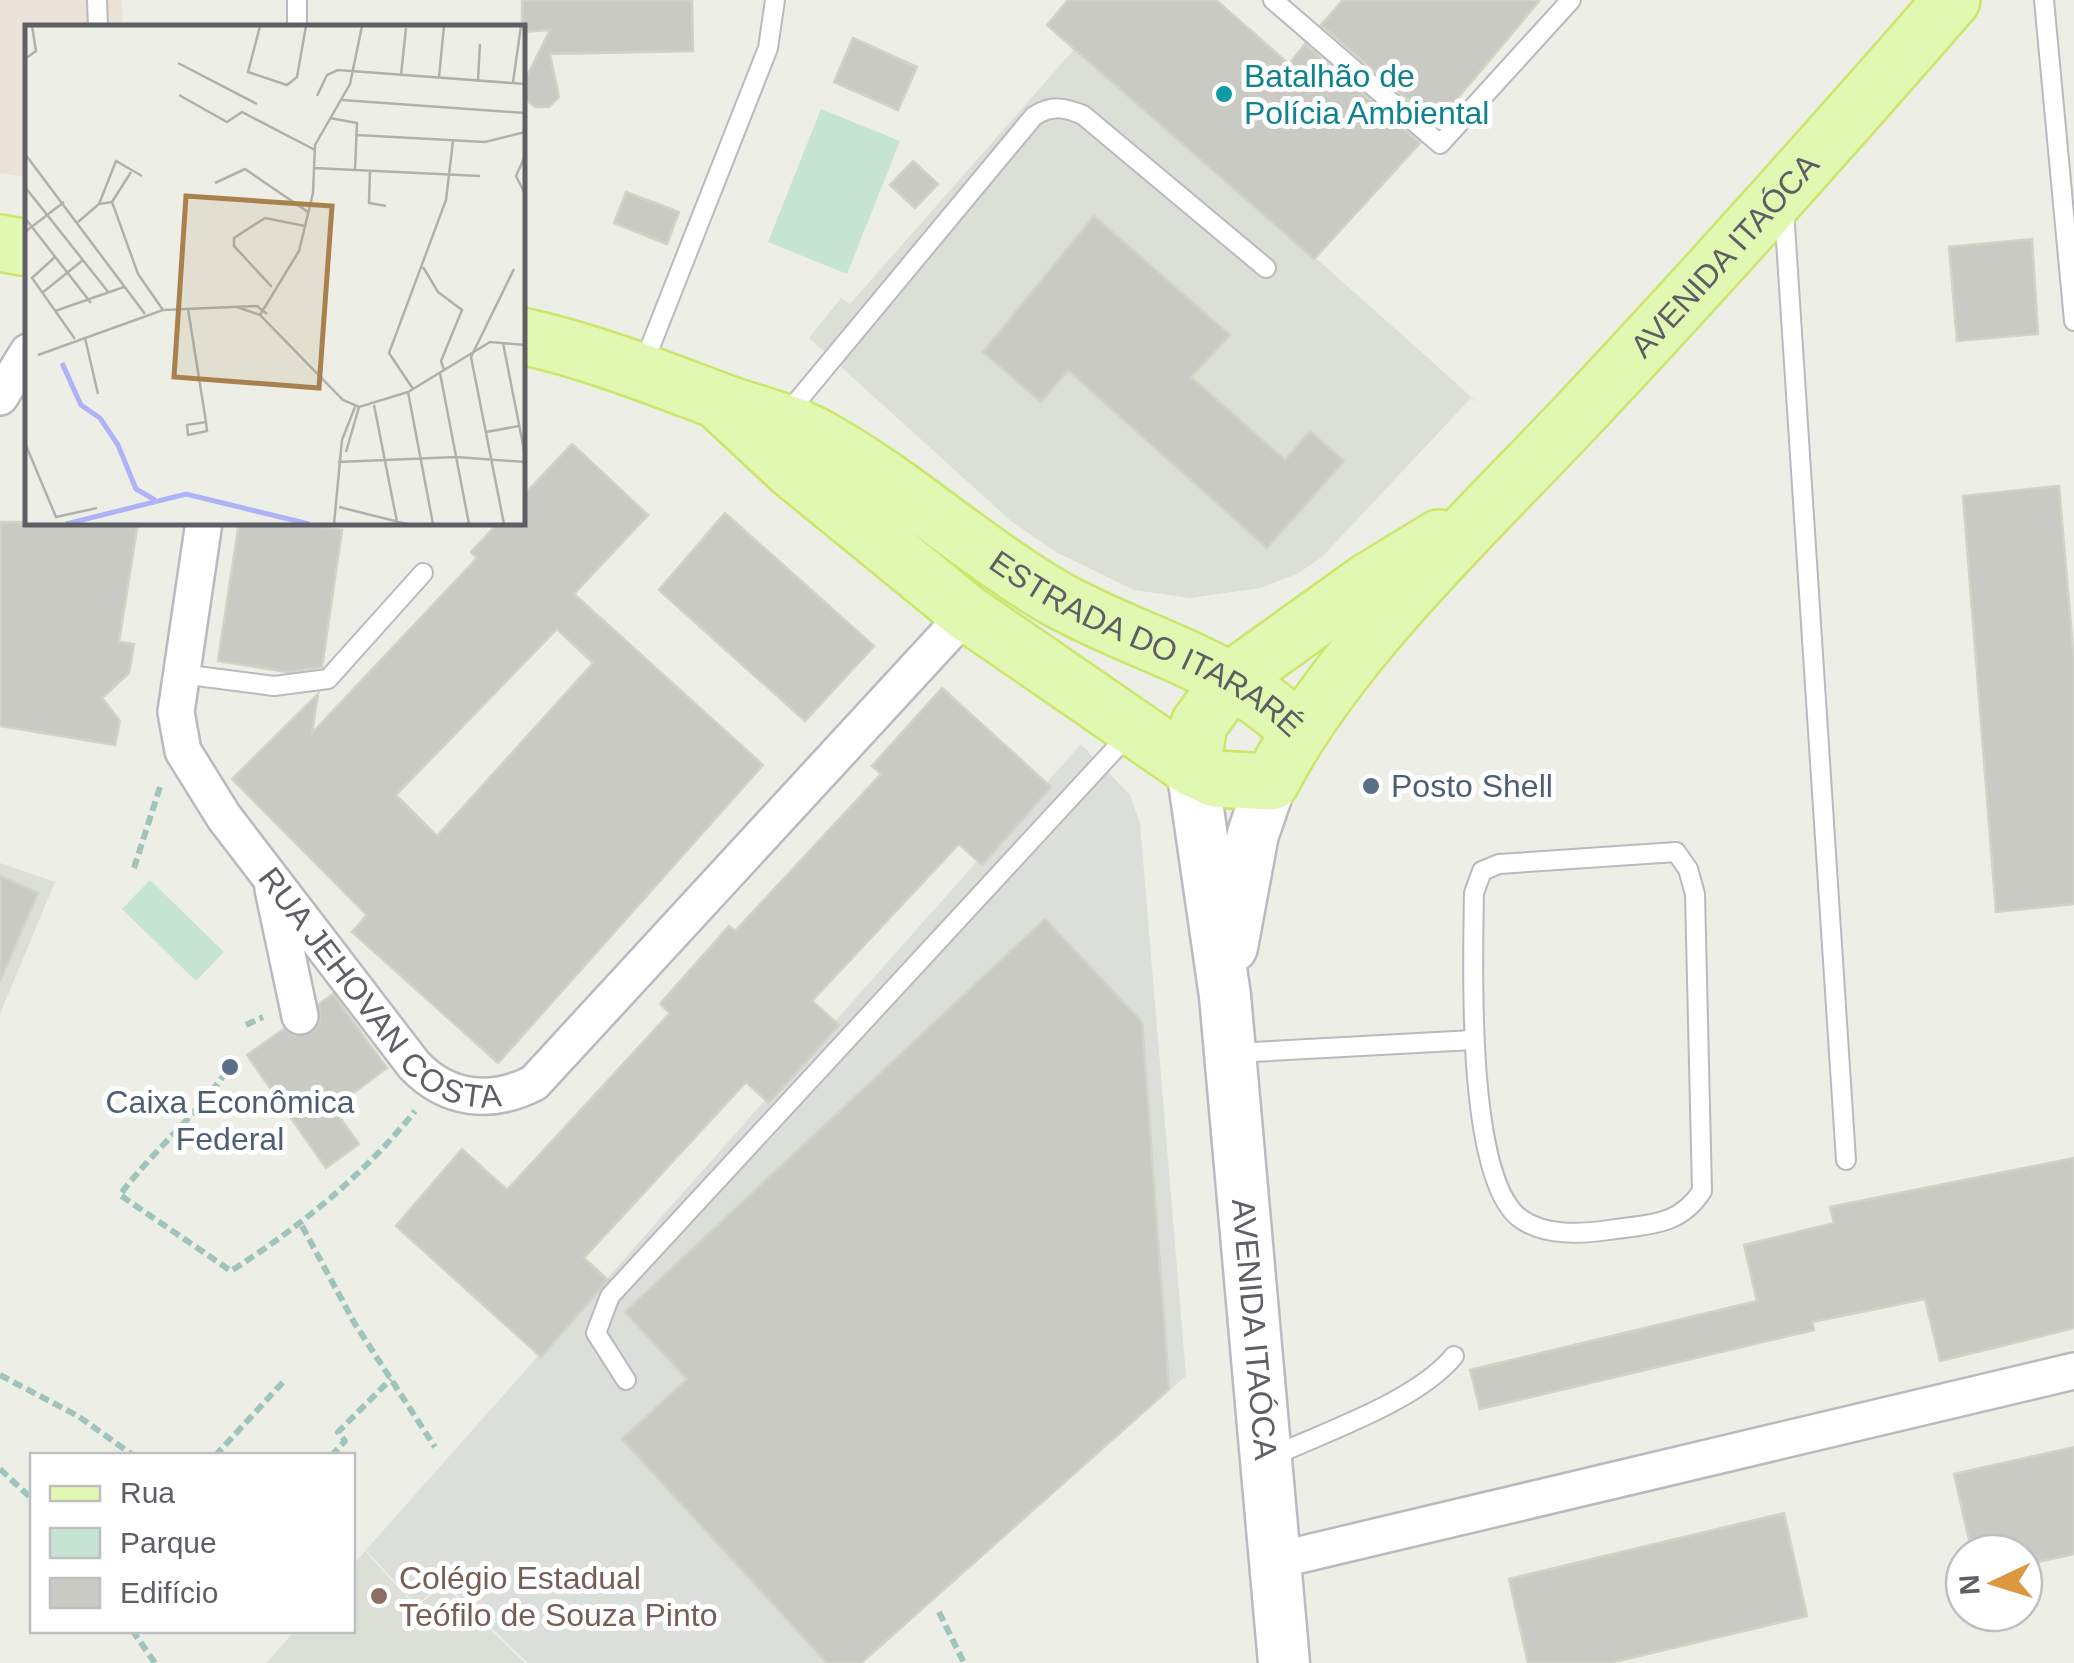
<svg xmlns="http://www.w3.org/2000/svg" width="2074" height="1663" viewBox="0 0 2074 1663" font-family="Helvetica,sans-serif">
	<style>
		.industrial { fill: #dcded9 }
		.education { fill: #dcdfd5 }
		.medical { fill: #eae2d8 }
		.green { fill: #c5e4d4 }
		.building { fill: #c9cac3; stroke: #d1d3c5; stroke-width: 2.5; fill-rule: evenodd }
		.lines { fill: none; stroke-linecap: round; stroke-linejoin: round }
		.service-casing { stroke: #b9b9bf; stroke-width: 22 }
		.minor-casing { stroke: #b9b9bf; stroke-width: 40 }
		.secondary-casing { stroke: #babac1; stroke-width: 55 }
		.primary-casing { stroke: #cbe669; stroke-width: 60 }
		.path { stroke: #9fc4bc; stroke-width: 6; stroke-dasharray: 10 5; stroke-linecap: butt }
		.service { stroke: #fff; stroke-width: 18 }
		.minor { stroke: #fff; stroke-width: 35 }
		.secondary { stroke: #fff; stroke-width: 50 }
		.primary { stroke: #e1f8b2; stroke-width: 55 }
		.culture-dot { fill: #0f9aa8; stroke: #fff; stroke-width: 4 }
		.service-dot { fill: #5c6f8a; stroke: #fff; stroke-width: 4 }
		.education-dot { fill: #8d6e63; stroke: #fff; stroke-width: 4 }
		.labels { text-anchor: middle; dominant-baseline: central; stroke-width: 10; stroke-linejoin: round; paint-order: stroke }
		.culture-label { font-size: 32px; fill: #0d838f; stroke: #fff; text-anchor: start }
		.street-label { font-size: 32px; fill: #5e5e65; stroke: #fff }
		.service-label { font-size: 32px; fill: #4e5e75; stroke: #fff; text-anchor: start }
		.education-label { font-size: 32px; fill: #785e54; stroke: #fff; text-anchor: start }
		.inset-river { fill: none; stroke: #aeb3f8; stroke-width: 5 }
		.inset-road { fill: none; stroke: #b0b1af; stroke-width: 2.5 }
		.view { fill: #a9814f; fill-opacity: 0.15; stroke: #a9814f; stroke-width: 5 }
		.inset-edge { fill: none; stroke: #5e5e65; stroke-width: 5 }
	</style>
	<rect width="100%" height="100%" fill="#edefe7"/>
	<path class="industrial" d="M1081,744L1130,795L1140,823L1186,1376L863,1663H528L445,1583L416,1605L366,1550Z"/>
	<g class="education">
		<path d="M1077,46L1428,358L1481,406L1471,398L1322,557L1297,574L1260,588L1190,598L1134,590L1056,552L1011,521L809,338L841,298L850,304Z"/>
		<path d="M0,863L55,882L0,1014Z"/>
		<path d="M365,1551L416,1607L444,1585L525,1663H266L295,1631L352,1630L353,1565Z"/>
	</g>
	<path class="medical" d="M0,0H122L123,27L28,28L27,177L0,173Z"/>
	<g class="green">
		<path d="M821,109L900,141L847,274L768,242Z"/>
		<path d="M150,880L224,952L196,981L122,909Z"/>
	</g>
	<g class="building">
		<path d="M522,0H692L693,51L550,54L559,97L549,107H535L525,98L523,84L550,30L522,32Z"/>
		<path d="M1068,0H1216L1289,64L1305,44L1420,143L1314,259L1047,25Z"/>
		<path d="M1343,0H1540L1436,124L1321,25Z"/>
		<path d="M853,38L917,67L898,110L834,82Z"/>
		<path d="M913,161L938,184L915,208L890,185Z"/>
		<path d="M626,192L679,212L667,244L614,223Z"/>
		<path d="M1094,216L1230,335L1191,377L1285,460L1310,431L1344,461L1267,548L1068,370L1041,402L983,352Z"/>
		<path d="M2032,239L2038,334L1957,341L1949,247Z"/>
		<path d="M572,444L648,515L574,594L763,765L498,1063L352,932L367,915L232,779L318,694L312,733L477,558L471,552L499,522H522V497ZM557,629L593,663L437,836L396,795Z"/>
		<path d="M2059,486L2074,662V904L1996,912L1963,496Z"/>
		<path d="M725,513L874,646L805,721L659,590Z"/>
		<path d="M0,522H138L119,642L134,644L129,673L102,698L120,721L115,745L0,726Z"/>
		<path d="M239,522H289L342,530L322,667L287,672L218,661Z"/>
		<path d="M942,688L1051,787L982,865L959,844L812,1001L839,1025L769,1103L746,1082L584,1258L608,1280L541,1357L396,1226L462,1149L507,1190L670,1013L660,1004L729,926L735,931L881,774L872,766Z"/>
		<path d="M0,876L38,893L0,981Z"/>
		<path d="M1045,919L1142,1022L1169,1389L861,1663H827L622,1439L687,1379L625,1312Z"/>
		<path d="M333,994L387,1068L333,1108L359,1144L326,1168L247,1055L284,1029L294,1036L313,1032L320,1022L319,1004Z"/>
		<path d="M2074,1158V1328L1940,1361L1925,1299L1812,1322L1814,1330L1480,1409L1470,1370L1757,1301L1744,1245L1834,1223L1830,1207Z"/>
		<path d="M2074,1447V1554L2024,1565V1553H1972L1954,1474Z"/>
		<path d="M1784,1513L1807,1616L1610,1663H1528L1509,1579Z"/>
	</g>
	<g class="lines">
		<defs>
			<g id="service">
				<path d="M97,0L98,28"/>
				<path d="M297,0V28"/>
				<path d="M1273,0L1440,144L1571,0"/>
				<path d="M2044,0L2074,321"/>
				<path d="M1784,210L1846,1160"/>
				<path d="M643,365L768,48L775,0"/>
				<path d="M785,416L1034,116C1052,105 1064,107 1083,115L1266,268"/>
				<path d="M181,674L274,686L328,679L423,573"/>
				<path d="M1676,852L1688,869L1695,894L1702,1191C1679,1227 1647,1224 1609,1230C1580,1234 1545,1236 1521,1219C1465,1180 1473,958 1474,893L1482,871L1499,864Z"/>
				<path d="M1235,1053L1473,1040"/>
				<path d="M626,1380L596,1333L610,1296L1129,734"/>
				<path d="M1269,1458C1324,1432 1416,1402 1454,1356"/>
			</g>
			<g id="minor">
				<path d="M0,397L28,352"/>
				<path id="s1" d="M204,522L176,712L183,751L224,817L414,1065C447,1100 491,1105 534,1083L967,613"/>
				<path d="M273,889L300,1016"/>
				<path d="M1274,1561L2074,1371"/>
			</g>
			<g id="secondary">
				<path id="s2" d="M1192,768L1225,996L1284,1663"/>
				<path d="M1232,947L1253,834L1271,782"/>
			</g>
			<g id="primary">
				<path d="M0,243L28,248"/>
				<path id="s3" d="M522,336C590,351 653,376 717,400C753,414 789,420 823,440C905,486 974,551 1055,598C1138,645 1231,663 1299,732"/>
				<path id="s4" d="M717,400L792,470L967,613L1192,768L1215,779L1271,782C1338,652 1475,524 1576,417C1705,280 1829,141 1952,0"/>
				<path d="M1192,768L1199,724L1232,679L1367,582L1439,538"/>
			</g>
		</defs>
		<use href="#service" class="service-casing"/>
		<use href="#minor" class="minor-casing"/>
		<use href="#secondary" class="secondary-casing"/>
		<use href="#primary" class="primary-casing"/>
		<g class="path">
			<path d="M134,868L161,784"/>
			<path d="M246,1025L263,1017"/>
			<path d="M227,1058L230,1066C200,1113 153,1150 120,1195L231,1271C301,1226 363,1176 415,1111"/>
			<path d="M302,1226L355,1324L435,1447"/>
			<path d="M0,1375L78,1416L134,1456"/>
			<path d="M215,1456L284,1381"/>
			<path d="M331,1456L345,1441L338,1432L391,1379"/>
			<path d="M0,1469L32,1499"/>
			<path d="M939,1612L964,1663"/>
			<path d="M132,1630L155,1663"/>
		</g>
		<use href="#service" class="service"/>
		<use href="#minor" class="minor"/>
		<use href="#secondary" class="secondary"/>
		<use href="#primary" class="primary"/>
	</g>
	<circle class="culture-dot" cx="1224" cy="94" r="10"/>
	<g class="service-dot">
		<circle cx="1371" cy="786" r="10"/>
		<circle cx="230" cy="1067" r="10"/>
	</g>
	<circle class="education-dot" cx="379" cy="1596" r="10"/>
	<g class="labels">
		<g class="culture-label">
			<text x="1244" y="76">Batalhão de<tspan x="1244" dy="37">Polícia Ambiental</tspan></text>
		</g>
		<g class="street-label">
			<text stroke="none"><textPath href="#s4" startOffset="1380">AVENIDA ITAÓCA</textPath></text>
			<text stroke="none"><textPath href="#s3" startOffset="702">ESTRADA DO ITARARÉ</textPath></text>
			<text stroke="none"><textPath href="#s1" startOffset="548">RUA JEHOVAN COSTA</textPath></text>
			<text stroke="none"><textPath href="#s2" startOffset="565">AVENIDA ITAÓCA</textPath></text>
		</g>
		<g class="service-label">
			<text x="1391" y="786">Posto Shell</text>
			<text x="230" y="1102" text-anchor="middle">Caixa Econômica<tspan x="230" dy="37">Federal</tspan></text>
		</g>
		<g class="education-label">
			<text x="399" y="1578">Colégio Estadual<tspan x="399" dy="37">Teófilo de Souza Pinto</tspan></text>
		</g>
	</g>
	<g transform="translate(25 25)">
		<rect width="500" height="500" fill="#edefe7"/>
		<path class="inset-river" d="M37,338L56,380L75,393L93,420L111,464L130,475M41,499L161,469L284,499"/>
		<path class="inset-road" d="M235,1L223,47L262,60L272,52L281,1M0,34L11,26L7,1M153,38L232,79M376,50L381,3M414,52L419,1M453,55L455,19M488,57L496,1M154,70L202,97L217,87L290,125M292,71L302,50L313,45L500,59M317,75L500,88M305,93L332,98L330,144M332,110L460,117L500,107M0,129L120,289M500,131L491,151L500,169M289,143L455,151M345,145L344,178L361,181M106,147L87,177L113,249L138,285M190,158L220,144L283,187M0,162L84,268M74,179L91,136L117,151M0,193L66,278M53,197L74,179L87,177M0,207L39,177M30,232L7,253L50,314M398,242L413,267L437,285L416,336L419,345M247,262L209,221V213L240,193L280,201M17,268L58,235M212,282L235,290L318,375L334,382L383,367L465,317L500,320M163,284L181,397L182,406L163,410L162,400L181,397M30,286L99,262M235,290L274,226L288,168L290,120L325,59L337,1M60,313L73,369M478,318L500,430M13,330L138,285L232,281L242,289M415,348L444,499M388,364L364,328L421,175L428,116M383,367L408,499M349,380L372,497M461,407L494,401M0,418L31,492L72,483M321,427L334,382M313,437L431,432L500,437M314,482L382,499M309,499L317,415L330,382M479,499L446,332L489,244"/>
		<path class="view" d="M161,171L307,181L294,363L149,352Z"/>
		<rect width="500" height="500" class="inset-edge"/>
	</g>
	<rect x="30" y="1453" width="325" height="180" fill="#ffffff" stroke="#bfbfc1" stroke-width="2.5"/>
	<rect x="50" y="1486" width="50" height="15" fill="#e1f8b2" stroke="#bfbfc1" stroke-width="2.5"/>
	<text x="120" y="1503" font-size="30" fill="#5e5e65">Rua</text>
	<rect x="50" y="1528" width="50" height="30" fill="#c5e4d4" stroke="#bfbfc1" stroke-width="2.5"/>
	<text x="120" y="1553" font-size="30" fill="#5e5e65">Parque</text>
	<rect x="50" y="1578" width="50" height="30" fill="#c9cac3" stroke="#bfbfc1" stroke-width="2.5"/>
	<text x="120" y="1603" font-size="30" fill="#5e5e65">Edifício</text>
	<g transform="translate(1994 1583) rotate(266)"><circle r="48" fill="#ffffff" stroke="#bfbfc1" stroke-width="2.5"/>
	<path d="M0-8L18 38L0 25L-18 38Z" fill="#db9841"/>
	<text y="-15" font-size="28" font-weight="bold" text-anchor="middle" fill="#5e5e65">N</text>
	</g>
</svg>
